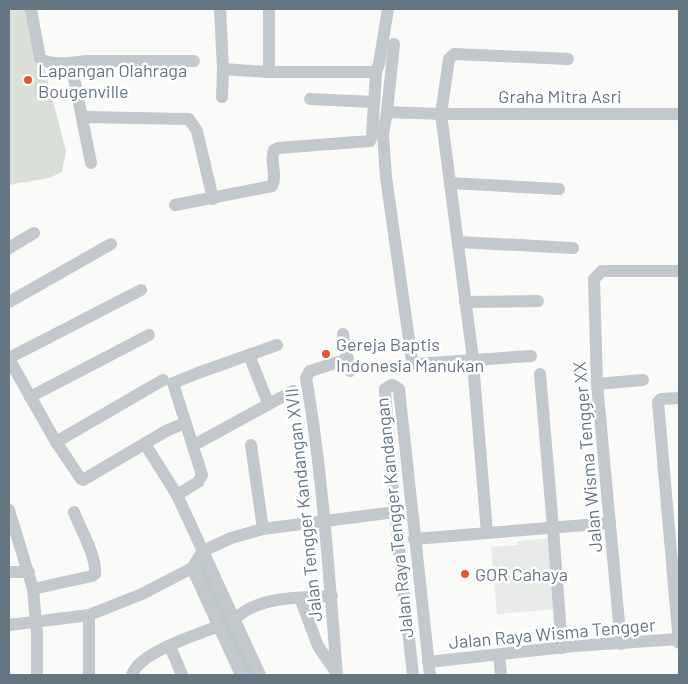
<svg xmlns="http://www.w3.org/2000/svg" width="688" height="684" viewBox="0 0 688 684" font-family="Barlow,sans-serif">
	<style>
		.built { fill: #e8e9e9 }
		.green { fill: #dadfd7 }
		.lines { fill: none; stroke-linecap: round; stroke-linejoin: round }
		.river { stroke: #bbc7cb; stroke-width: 21 }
		.minor { stroke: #c3c8cc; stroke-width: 12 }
		.poi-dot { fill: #e4572e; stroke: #fff; stroke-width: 2 }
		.labels { text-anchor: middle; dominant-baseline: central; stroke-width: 5; stroke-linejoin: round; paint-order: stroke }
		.poi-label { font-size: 18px; fill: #657683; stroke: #fff; text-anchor: start }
		.street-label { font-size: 18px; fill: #657683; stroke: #fff }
	</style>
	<rect width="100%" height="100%" fill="#fafaf8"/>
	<path class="built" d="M551,538L558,609L497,614L491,547L518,545V541Z"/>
	<path class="green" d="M9,9H29L66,151L62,172L49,178L9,185Z"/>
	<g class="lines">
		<path class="river" d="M200,570L219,613L232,631L252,675"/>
		<g class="minor">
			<path d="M31,9L40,58C49,66 75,63 86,61H194"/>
			<path d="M220,9L223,69"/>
			<path d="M394,44L387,112L383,134L386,177L412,361L415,364L531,356"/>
			<path d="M71,63L91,163"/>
			<path d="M269,72V9"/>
			<path d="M222,97L223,69L269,72H376"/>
			<path d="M310,99L374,102"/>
			<path d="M387,112L441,114H679"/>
			<path d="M83,117L189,119L197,131L213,199"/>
			<path d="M450,183L559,189"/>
			<path d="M175,205L272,186C278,174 269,161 274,150L278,148L370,141L372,136L376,72L379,64L388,9"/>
			<path d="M458,242L573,248"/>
			<path d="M9,248L34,233"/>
			<path d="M9,302L111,244"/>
			<path d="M465,302L538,301"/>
			<path d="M343,334L350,371"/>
			<path d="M249,355L268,403"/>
			<path d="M9,358L141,290"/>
			<path d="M9,359L56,442L81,479L83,480L166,431L180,425"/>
			<path d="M473,359L441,114L449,59L454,54L568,59"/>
			<path d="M540,374L553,528L562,648"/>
			<path d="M474,375L487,533"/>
			<path d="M597,384L643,380"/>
			<path d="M30,397L149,335"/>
			<path d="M679,398L661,399L658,402L679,643"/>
			<path d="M56,442L163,380"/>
			<path d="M145,444L177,495L260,675"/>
			<path d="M194,445L293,391"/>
			<path d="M251,445L263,529"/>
			<path d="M177,495L198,482L202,475L173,383L198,373L277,345"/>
			<path d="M9,510L33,589L37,633V675"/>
			<path d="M414,539L610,523"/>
			<path d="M192,568L203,551L231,538L263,529L395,512"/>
			<path d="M192,568L241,675"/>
			<path d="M9,572H29"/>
			<path d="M33,589L92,576L95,574C97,557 80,528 74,512"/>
			<path d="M300,598L318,646L336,672"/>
			<path d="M89,615V675"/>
			<path d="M234,620C258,595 300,598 332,596"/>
			<path d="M9,625L89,615L142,594L192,568"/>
			<path d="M621,644L597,384L594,279L602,271H679"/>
			<path d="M170,646L182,675"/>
			<path d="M499,655L501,675"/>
			<path d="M428,662L574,646L679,639"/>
			<path d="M132,675C139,652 197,635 219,626"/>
			<path d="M337,675C329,577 323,475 306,378L310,371L348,359"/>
			<path d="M413,675L395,512L385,392V389L392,385L399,389L430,675"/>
		</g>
	</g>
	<g class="poi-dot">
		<circle cx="28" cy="80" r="5"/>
		<circle cx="326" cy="354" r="5"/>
		<circle cx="465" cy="574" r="5"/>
	</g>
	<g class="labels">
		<g class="poi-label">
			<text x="38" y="70">Lapangan Olahraga<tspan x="38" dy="21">Bougenville</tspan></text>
			<text x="336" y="344">Gereja Baptis<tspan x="336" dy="21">Indonesia Manukan</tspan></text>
			<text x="475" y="574">GOR Cahaya</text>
		</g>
		<g class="street-label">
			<text x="560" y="96">Graha Mitra Asri</text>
			<text transform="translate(587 457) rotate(-95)">Jalan Wisma Tengger XX</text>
			<text transform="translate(303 505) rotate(-96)">Jalan Tengger Kandangan XVII</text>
			<text transform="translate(394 518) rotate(-96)">Jalan Raya Tengger Kandangan</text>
			<text transform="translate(552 633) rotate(-5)">Jalan Raya Wisma Tengger</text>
		</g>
	</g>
	<rect width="688" height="684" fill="none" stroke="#657683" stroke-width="20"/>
</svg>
